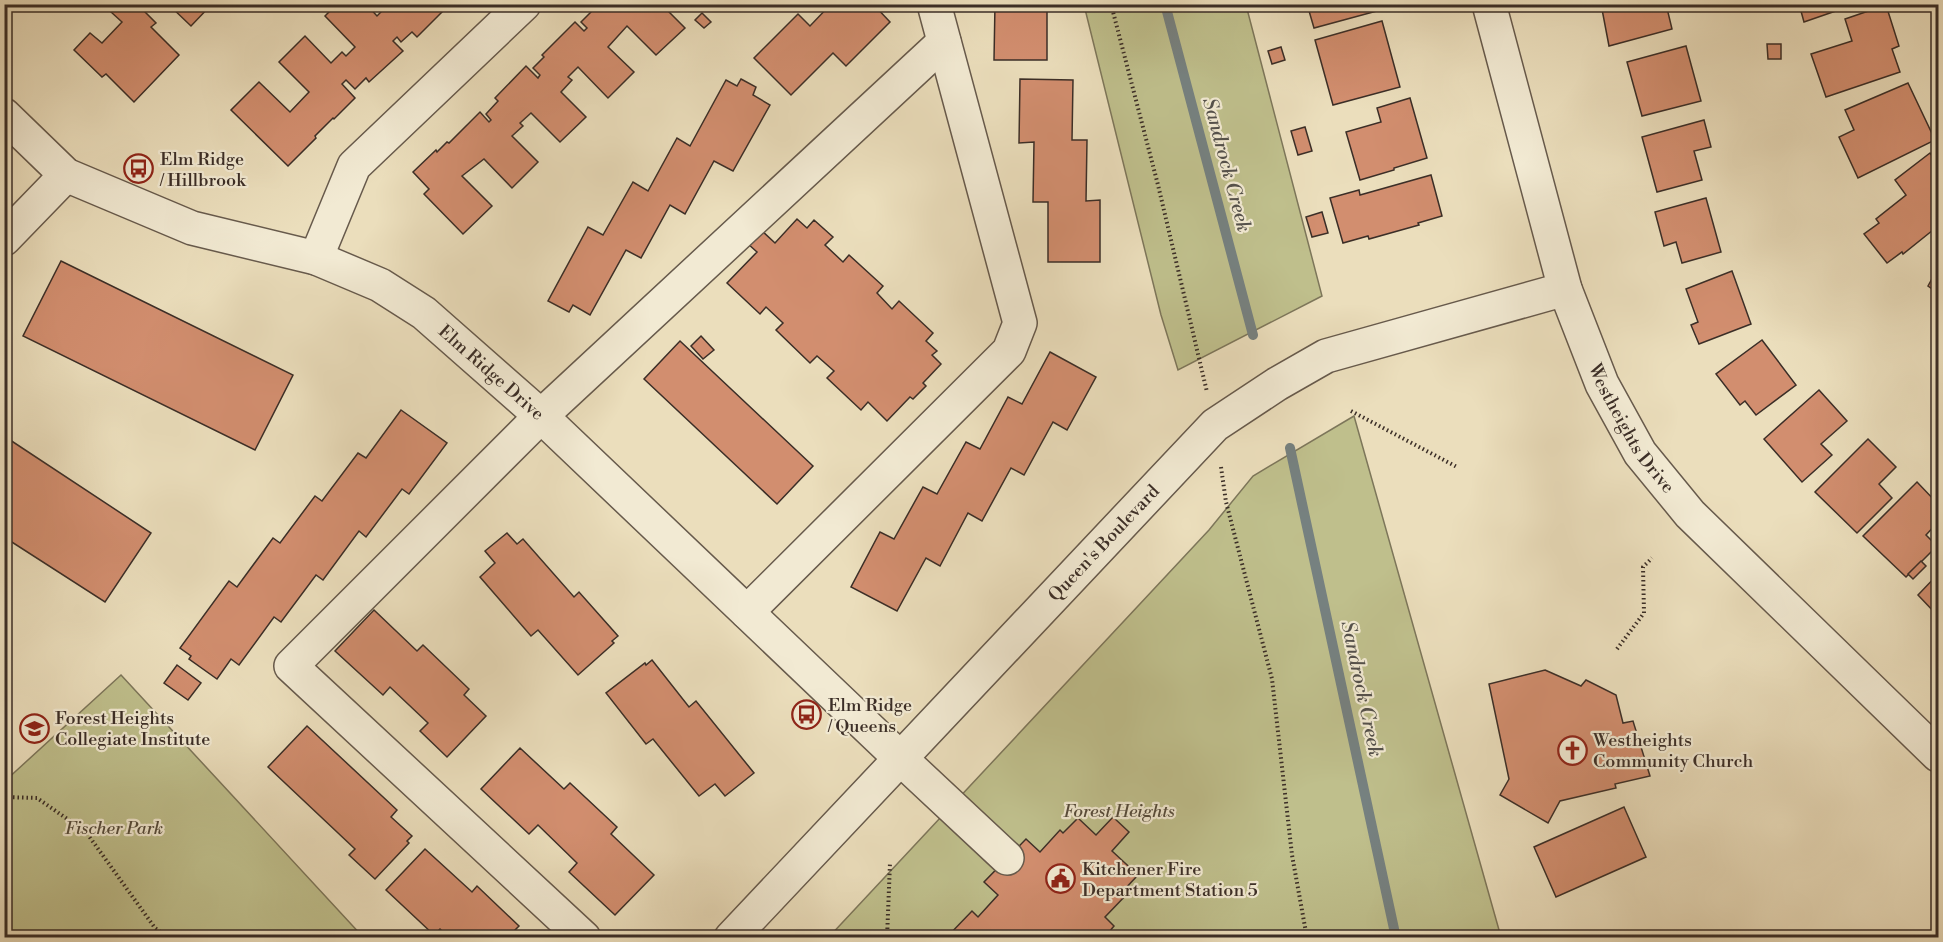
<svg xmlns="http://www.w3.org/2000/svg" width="1943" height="942" viewBox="0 0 1943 942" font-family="'Libre Bodoni',serif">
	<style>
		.green { fill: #bfbf8c; stroke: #7d765a; stroke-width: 1.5 }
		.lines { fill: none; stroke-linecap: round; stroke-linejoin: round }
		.stream { stroke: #768180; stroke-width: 10 }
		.building { fill: #d28e6f; stroke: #3b2e27; stroke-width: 1.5 }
		.minor-casing { stroke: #675a4c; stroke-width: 36 }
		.path { stroke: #3b2e27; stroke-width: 4; stroke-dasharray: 1.5 3; stroke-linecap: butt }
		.minor { stroke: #f2ead3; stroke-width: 33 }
		.labels { text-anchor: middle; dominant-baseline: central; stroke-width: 4.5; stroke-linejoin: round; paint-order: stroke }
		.poi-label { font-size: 18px; fill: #3b2e27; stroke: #f2ead3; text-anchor: start }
		.street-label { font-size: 18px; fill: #3b2e27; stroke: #f2ead3 }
		.park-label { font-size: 18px; font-style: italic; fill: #554b3b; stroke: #f2ead3 }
		.water-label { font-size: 20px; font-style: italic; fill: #54514c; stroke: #f2ead3 }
	</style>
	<rect width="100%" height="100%" fill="#ebdebc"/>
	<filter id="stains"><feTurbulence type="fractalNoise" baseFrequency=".00333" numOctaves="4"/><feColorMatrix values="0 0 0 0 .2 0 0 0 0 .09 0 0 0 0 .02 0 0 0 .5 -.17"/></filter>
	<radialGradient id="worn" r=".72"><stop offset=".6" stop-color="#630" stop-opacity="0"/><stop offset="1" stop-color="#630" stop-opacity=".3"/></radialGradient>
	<g class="green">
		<path d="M1084,5H1246L1322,296L1178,370L1161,315Z"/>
		<path d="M1354,416L1501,937L828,938L1209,530L1253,476Z"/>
		<path d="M121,675L363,937H5V781Z"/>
	</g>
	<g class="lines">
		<g class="stream">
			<path d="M1165,4L1253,335"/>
			<path d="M1290,448L1396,938"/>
		</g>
	</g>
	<g class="building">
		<path d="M118,4H137L156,23L151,27L179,55L134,102L106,74L102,77L74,50L90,33L102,43L122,22L111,12Z"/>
		<path d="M168,4H212L191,26Z"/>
		<path d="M337,4H366L377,16L388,5L394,11L400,4H450L417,37L412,32L401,42L397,37L393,41L403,51L369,82L366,78L355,89L346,80L342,84L355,98L334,119L333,118L315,136L316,138L288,166L231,110L259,82L290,112L309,92L279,62L305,36L331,63L342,52L346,56L355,47L325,16Z"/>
		<path d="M599,4H661L685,28L656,55L627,26L608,47L634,72L608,98L578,67L568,77L572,80L561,92L586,117L560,142L531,113L520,123L523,126L512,136L538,162L512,188L484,159L462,176L492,206L463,234L424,194L429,189L413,172L436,150L437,152L447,142L449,143L480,112L489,122L491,120L486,114L498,101L495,98L526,66L538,78L540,75L533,68L544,57L542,55L575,22L584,31L587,28L581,22Z"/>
		<path d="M831,4H873L890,22L846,66L833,53L791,95L754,58L798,14L810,26Z"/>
		<path d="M995,4H1047V60H994Z"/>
		<path d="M1307,4H1387L1388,8L1314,28Z"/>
		<path d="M1601,4H1666L1672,29L1609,46Z"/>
		<path d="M1799,4H1856L1804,22Z"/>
		<path d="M1886,5L1899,46L1892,49L1900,72L1826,97L1811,54L1852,41L1845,19Z"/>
		<path d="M702,13L711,22L704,28L695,20Z"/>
		<path d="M1382,21L1400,87L1333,105L1315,40Z"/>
		<path d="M1767,44H1781V59H1768Z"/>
		<path d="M1686,46L1701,101L1642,116L1627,62Z"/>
		<path d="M1281,47L1285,60L1272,64L1268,51Z"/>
		<path d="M741,79L756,87L753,95L770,105L733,171L714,161L685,214L670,205L641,258L626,250L590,315L573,305L569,312L548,301L588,227L603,235L633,182L648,191L677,138L690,146L726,80L737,86Z"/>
		<path d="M1020,79L1073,80L1072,140H1087L1086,201L1100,200V262H1048V202H1033L1034,142L1019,143Z"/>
		<path d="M1908,83L1935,140L1858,178L1839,137L1854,130L1845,110Z"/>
		<path d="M1410,98L1427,158L1394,168V170L1360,180L1346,132L1381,122L1377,108Z"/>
		<path d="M1704,120L1711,147L1694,151L1702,180L1657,192L1642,137Z"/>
		<path d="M1305,127L1312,151L1298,155L1291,131Z"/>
		<path d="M1930,153L1938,164V226L1903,254L1902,252L1887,263L1864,234L1879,223L1876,219L1906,195L1895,180Z"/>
		<path d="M1431,175L1442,216L1418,223L1419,225L1369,239L1368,236L1343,243L1330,198L1359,190L1360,195Z"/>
		<path d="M1706,198L1721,252L1682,263L1676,242L1664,246L1655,212Z"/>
		<path d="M1322,212L1328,233L1312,237L1306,217Z"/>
		<path d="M797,219L807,228L814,220L833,237L825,245L843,262L849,255L883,286L877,293L892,309L899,301L933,333L926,341L937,351L932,355L941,364L923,383L926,386L913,399L910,397L887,421L868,402L861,410L827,378L834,371L817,356L810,363L776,330L783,323L766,307L760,314L727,283L757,252L747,243L760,229L775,243Z"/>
		<path d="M61,261L293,375L255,450L23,336Z"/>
		<path d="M1938,268V293L1928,286Z"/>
		<path d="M1732,271L1751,324L1699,344L1691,325L1698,322L1686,289Z"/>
		<path d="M701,336L714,350L703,359L691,346Z"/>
		<path d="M1762,340L1796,385L1756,415L1745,401L1740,405L1716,374Z"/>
		<path d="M680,341L813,466L777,504L644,379Z"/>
		<path d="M1050,352L1096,377L1067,430L1053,422L1024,475L1011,468L982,521L968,513L940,566L926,558L897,611L851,587L880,532L894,539L923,487L937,494L966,442L980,449L1008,397L1022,404Z"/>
		<path d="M1819,390L1847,421L1821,444L1832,455L1802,482L1764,439Z"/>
		<path d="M401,410L447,443L409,494L402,489L366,537L359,531L323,580L316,575L281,622L274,617L239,665L231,659L217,679L189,659L191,656L180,648L229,581L237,587L273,538L280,543L315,496L322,501L358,453L366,458Z"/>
		<path d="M4,436L151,533L105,602L4,537Z"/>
		<path d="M1868,439L1896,467L1879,484L1892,498L1857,533L1815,492Z"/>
		<path d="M1917,482L1938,504V522L1926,535L1937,546L1906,577L1863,536Z"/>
		<path d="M507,533L517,544L523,539L574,597L579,592L618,636L612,641L614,643L578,675L538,630L531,636L480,577L495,563L485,551Z"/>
		<path d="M1921,561L1926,566L1913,579L1908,574Z"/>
		<path d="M1938,574V616L1918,595Z"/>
		<path d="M374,610L417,651L423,645L469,689L464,695L486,716L447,757L420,731L428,723L390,687L383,695L335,651Z"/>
		<path d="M652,660L689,707L696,701L754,773L725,796L715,784L699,796L653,739L646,744L606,693L645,663L646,665Z"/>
		<path d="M177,665L201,683L188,700L164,683Z"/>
		<path d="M1545,670L1581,686L1586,680L1616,695L1623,723L1633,721L1650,776L1615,784L1616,788L1560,801L1548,823L1500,795L1509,779L1489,684Z"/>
		<path d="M307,726L397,810L391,817L412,836L407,841L409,843L375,879L349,855L355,849L268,767Z"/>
		<path d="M520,748L564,789L570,783L617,827L611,834L654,875L615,915L569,872L577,863L538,825L529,834L481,789Z"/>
		<path d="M1624,807L1646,857L1556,897L1534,847Z"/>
		<path d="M1113,817L1129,832L1112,851L1138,875L1123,891L1127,894L1105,917L1114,926L1104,938H946L972,911L978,917L998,895L984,882L1026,839L1040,852L1060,830L1063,833L1078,818L1096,835Z"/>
		<path d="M425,849L472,892L477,886L519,926L513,932L520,938H449L440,929L434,935L386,890Z"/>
	</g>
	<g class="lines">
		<defs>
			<g id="minor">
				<path id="s1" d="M1489,4L1565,289L1602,384L1640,453L1690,514L1938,755"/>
				<path id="s2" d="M4,115L66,175L192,228L316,258L380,285L424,313L541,416L901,759L1007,858"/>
				<path d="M4,239L66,175"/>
				<path d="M316,258L354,166L524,4"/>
				<path d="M747,612L1009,351L1020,323L934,4"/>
				<path d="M584,938L291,666L541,416L944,42"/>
				<path id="s3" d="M731,938L1215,425L1277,384L1326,356L1565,289"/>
			</g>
		</defs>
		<use href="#minor" class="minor-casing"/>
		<g class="path">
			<path d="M1111,4L1158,185L1207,392"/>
			<path d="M1351,411L1457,467"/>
			<path d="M1221,467L1226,502L1272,679L1292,855L1307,938"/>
			<path d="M1617,649L1644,613L1643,567L1652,558"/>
			<path d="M4,797L37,798L86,832L155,928L168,938"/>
			<path d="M887,938L890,863"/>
		</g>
		<use href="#minor" class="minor"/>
	</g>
	<defs>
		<symbol id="bus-ring" viewBox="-11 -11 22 22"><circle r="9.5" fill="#f2ead3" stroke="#8f2418" stroke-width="1.5"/><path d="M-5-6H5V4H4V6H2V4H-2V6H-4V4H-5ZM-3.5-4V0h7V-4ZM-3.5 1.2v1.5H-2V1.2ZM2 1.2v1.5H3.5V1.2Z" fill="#8f2418"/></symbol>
		<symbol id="school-ring" viewBox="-11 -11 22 22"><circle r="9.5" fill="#f2ead3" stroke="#8f2418" stroke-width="1.5"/><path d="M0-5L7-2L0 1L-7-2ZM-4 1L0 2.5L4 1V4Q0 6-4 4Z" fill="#8f2418"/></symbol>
		<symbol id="church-ring" viewBox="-11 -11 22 22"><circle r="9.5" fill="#f2ead3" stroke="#8f2418" stroke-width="1.5"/><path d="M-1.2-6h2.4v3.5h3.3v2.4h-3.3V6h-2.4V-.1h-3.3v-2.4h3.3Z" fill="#8f2418"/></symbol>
		<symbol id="civic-ring" viewBox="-11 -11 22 22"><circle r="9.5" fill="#f2ead3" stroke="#8f2418" stroke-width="1.5"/><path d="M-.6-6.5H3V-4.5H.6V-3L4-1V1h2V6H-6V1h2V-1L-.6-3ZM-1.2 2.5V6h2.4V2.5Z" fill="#8f2418"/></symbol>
	</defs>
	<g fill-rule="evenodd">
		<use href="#bus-ring" x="122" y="152" width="33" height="33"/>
		<use href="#bus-ring" x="790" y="698" width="33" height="33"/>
		<use href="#school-ring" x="18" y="712" width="33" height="33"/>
		<use href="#church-ring" x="1556" y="734" width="33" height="33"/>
		<use href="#civic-ring" x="1044" y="862" width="33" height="33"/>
	</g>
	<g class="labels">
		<g class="poi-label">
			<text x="160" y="159">Elm Ridge<tspan x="160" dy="21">/ Hillbrook</tspan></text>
			<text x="828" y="705">Elm Ridge<tspan x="828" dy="21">/ Queens</tspan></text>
			<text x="55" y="718">Forest Heights<tspan x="55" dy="21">Collegiate Institute</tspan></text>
			<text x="1593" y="740">Westheights<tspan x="1593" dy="21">Community Church</tspan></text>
			<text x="1082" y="869">Kitchener Fire<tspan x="1082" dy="21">Department Station 5</tspan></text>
		</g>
		<g class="street-label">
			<text stroke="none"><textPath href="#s2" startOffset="562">Elm Ridge Drive</textPath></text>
			<text stroke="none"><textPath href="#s1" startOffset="450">Westheights Drive</textPath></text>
			<text stroke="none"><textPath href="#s3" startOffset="543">Queen's Boulevard</textPath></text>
		</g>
		<g class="park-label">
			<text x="1119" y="811">Forest Heights</text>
			<text x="114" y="828">Fischer Park</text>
		</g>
		<g class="water-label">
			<text transform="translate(1226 165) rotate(75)">Sandrock Creek</text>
			<text transform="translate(1361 689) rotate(78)">Sandrock Creek</text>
		</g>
	</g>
	<rect width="1943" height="942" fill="none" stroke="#ebdebc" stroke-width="24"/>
	<rect x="6" y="6" width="1931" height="930" fill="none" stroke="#3b2e27" stroke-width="3"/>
	<rect x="12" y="12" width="1919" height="918" fill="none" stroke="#3b2e27" stroke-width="1.5"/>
	<rect width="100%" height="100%" filter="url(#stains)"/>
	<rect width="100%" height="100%" fill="url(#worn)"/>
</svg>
